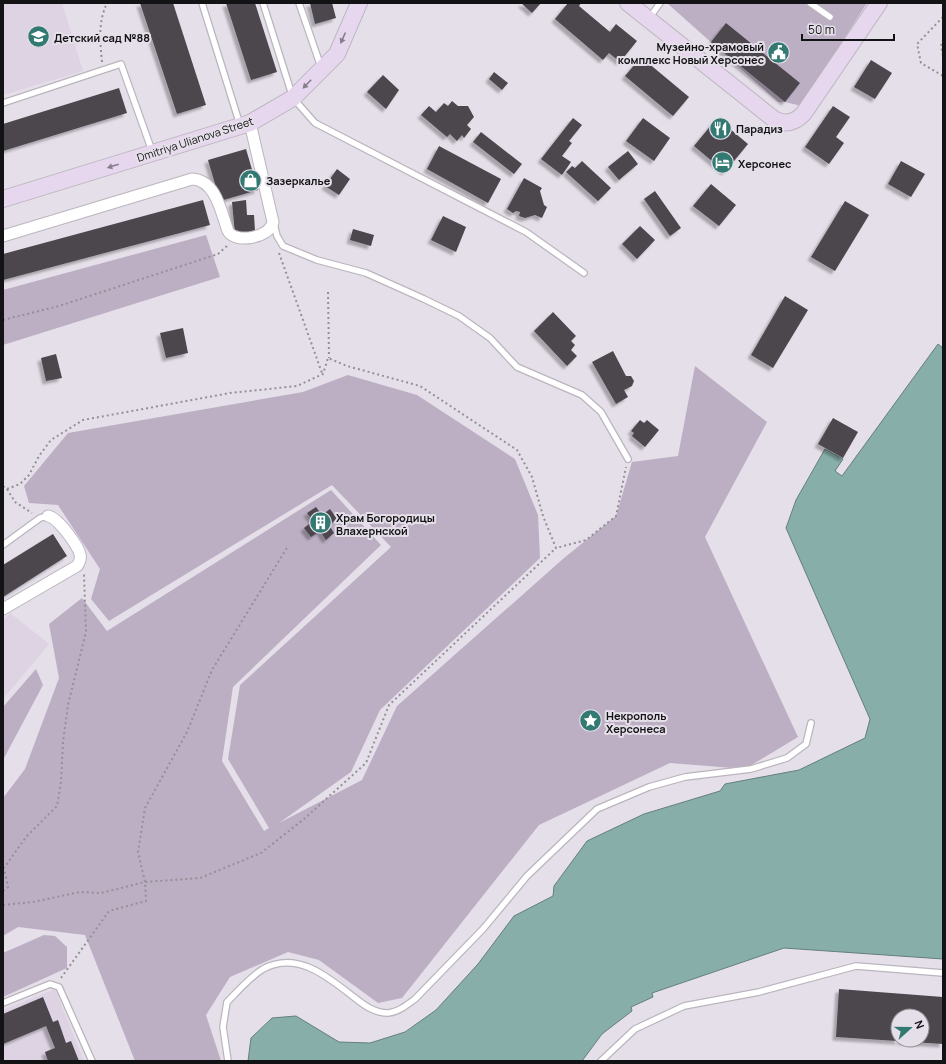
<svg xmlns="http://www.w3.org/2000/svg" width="946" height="1064" viewBox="0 0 946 1064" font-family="Manrope,sans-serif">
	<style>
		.built { fill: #ddd3e3 }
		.green { fill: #bcafc4 }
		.water { fill: #87aea9; stroke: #647f7d }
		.building { fill: #4b464e; fill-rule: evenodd; filter: url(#shadow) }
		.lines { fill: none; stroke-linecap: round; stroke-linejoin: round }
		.lane-casing { stroke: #bbb5be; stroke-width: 8 }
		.street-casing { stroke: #bbb5be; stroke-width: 13 }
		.secondary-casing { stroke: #bbb5be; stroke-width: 18 }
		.path { stroke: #949097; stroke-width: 2; stroke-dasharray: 2 3; stroke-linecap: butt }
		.lane { stroke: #fff; stroke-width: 5.5 }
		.street { stroke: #fff; stroke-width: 11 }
		.secondary { stroke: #e6d7ee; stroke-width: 16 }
		.oneway { fill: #877e8c }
		.labels { text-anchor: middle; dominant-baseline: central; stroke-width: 4; stroke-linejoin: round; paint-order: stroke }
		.poi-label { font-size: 11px; font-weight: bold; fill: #131215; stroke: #e5dfe9; text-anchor: start }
		.street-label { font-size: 11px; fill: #131215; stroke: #e5dfe9 }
	</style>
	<defs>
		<filter id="shadow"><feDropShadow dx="-3.5" dy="3.5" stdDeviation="1" flood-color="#0004"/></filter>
	</defs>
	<rect width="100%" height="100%" fill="#e5dfe9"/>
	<g class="built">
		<path d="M3,3H62L83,71L3,95Z"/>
		<path d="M10,613L49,644L3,699V620Z"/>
		<path d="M55,989L84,1061H3V1010Z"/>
	</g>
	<g class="green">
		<path d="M667,3H867L801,106L785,102H778Z"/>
		<path d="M206,235L220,277L3,345V290Z"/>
		<path d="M695,366L767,422L705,537L798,737L745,769L670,763L539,825L402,998L378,1003L319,960L288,952L230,977L206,1015L221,1061H135L85,935L18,927L3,936V798L25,769L59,678L49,624L82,598L107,631L331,490L381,545L233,687L222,761L264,831L269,828L228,759L240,685L391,547L332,485L109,621L91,599L100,569L58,505L29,503L24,486L68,433L303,392L348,375L417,395L515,459L538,515L540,558L380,710L351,772L279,823L362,780L397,706L564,558L616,516L632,462L678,456Z"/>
		<path d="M36,669L43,685L3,760V707Z"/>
		<path d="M44,935L55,936L67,947V968L3,997V953Z"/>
	</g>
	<path class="water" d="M938,344L943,348V959L784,948L652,993L653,997L631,1007L632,1011L602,1034L582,1061H248L251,1038L272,1018L296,1016L339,1042L370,1043L405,1032L436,1010L478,964L514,916L553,896L554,886L587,841L644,814L720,791L725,784L799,770L865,738L870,719L786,528L796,500L825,449L843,459L835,471L842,476Z"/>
	<g class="building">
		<path d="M140,3H173L206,105L177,114Z"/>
		<path d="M226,3H255L277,72L251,80Z"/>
		<path d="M310,3H332L336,18L315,24Z"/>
		<path d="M521,3H541L532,13Z"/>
		<path d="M568,3H581L579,6L610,32L616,24L637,41L620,62L609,53L603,60L555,19Z"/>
		<path d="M726,23L800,83L785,102L711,42Z"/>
		<path d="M641,57L689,97L673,116L625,76Z"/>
		<path d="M871,60L892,73L875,99L854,87Z"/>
		<path d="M494,72L508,83L502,90L489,79Z"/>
		<path d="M383,75L399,90L386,109L367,92Z"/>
		<path d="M119,88L127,113L3,151V124Z"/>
		<path d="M452,101L458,106H468L474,117L467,125L471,129L464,138L462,135L457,141L450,134L447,137L421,115L429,106L436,112L444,103L448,106Z"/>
		<path d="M833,106L850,117L836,137L844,143L829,164L805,147Z"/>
		<path d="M573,118L582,125L569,141L572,143L562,156L571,162L562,175L541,159Z"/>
		<path d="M643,118L670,138L654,161L626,141Z"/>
		<path d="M717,118L748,144L725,172L694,146Z"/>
		<path d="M481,132L522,164L514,174L473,142Z"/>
		<path d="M439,146L501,179L488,203L427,169Z"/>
		<path d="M246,149L258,190L220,201L208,160Z"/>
		<path d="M628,151L638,164L619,180L608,167Z"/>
		<path d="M582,161L611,188L598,201L566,172L572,166L575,168Z"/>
		<path d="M901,161L925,174L911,197L888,184Z"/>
		<path d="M337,169L350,179L339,195L325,186Z"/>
		<path d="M524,178L542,188L540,191L544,205L547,207L542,218L535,215L525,218L519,216L520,212L516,211L513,213L507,209Z"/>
		<path d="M711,184L736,205L719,226L693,206Z"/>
		<path d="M655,191L681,228L670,236L644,199Z"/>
		<path d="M203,200L210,225L3,280V254Z"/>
		<path d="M246,200L247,215H254L255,231L235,234L232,202Z"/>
		<path d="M845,201L869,215L835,271L811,257Z"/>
		<path d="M443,216L466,227L456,252L431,240Z"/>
		<path d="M640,226L655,240L637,259L622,244Z"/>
		<path d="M353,229L374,235L371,246L350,240Z"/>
		<path d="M785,296L808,310L773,368L751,355Z"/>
		<path d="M553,312L576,336L571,341L575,345L571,350L577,356L567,366L534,331Z"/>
		<path d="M183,328L188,353L166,358L160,333Z"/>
		<path d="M613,351L626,376H631L634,381L632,386L624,390L628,397L616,404L592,362Z"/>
		<path d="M56,354L62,378L46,381L41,358Z"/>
		<path d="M833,418L858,432L843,458L818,444Z"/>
		<path d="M640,420L644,423L647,420L659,430L645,447L632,436L634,433L631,431Z"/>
		<path d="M316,507L322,515L330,509L337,519L329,525L334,533L326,540L320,531L311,537L304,528L313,521L307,513Z"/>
		<path d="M53,534L67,556L3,597V565Z"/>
		<path d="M839,989L943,997V1044L836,1037ZM898,1016H922V1040H898Z"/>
		<path d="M43,997L53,1022L58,1020L66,1043L71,1041L79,1061H48L45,1052L55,1048L46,1026L3,1044V1014Z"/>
	</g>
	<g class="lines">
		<defs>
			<g id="lane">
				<path d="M202,3L240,125"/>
				<path d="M263,3L293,98L315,123L526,232L584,273"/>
				<path d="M299,3L321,67"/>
				<path d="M810,3L830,17"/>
				<path d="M650,17L660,3"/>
				<path d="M3,103L121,64L152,151"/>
				<path d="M274,224L277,236L283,246L317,260L366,273L424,299L459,316L490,338L517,367L582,395L601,412L628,459"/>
				<path d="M3,545L40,518L48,516"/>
				<path d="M3,1003L50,984L59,987L92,1061"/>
				<path d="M228,1061L223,1027L227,1002C238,991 250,977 263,969C298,950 329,978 355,998C365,1006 375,1013 388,1013C398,1012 407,1005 415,999L483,929L527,876L597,809L649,787L685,777L751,769L787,758L806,744L811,723"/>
				<path d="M601,1061L635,1029L684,1006L759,992L856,966L943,973"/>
			</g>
			<g id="street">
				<path d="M3,236L192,179C216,180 221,212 228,231C235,244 270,238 273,222L250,123"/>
				<path d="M3,609L77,566C80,562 81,558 80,554C77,544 58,518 48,516"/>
			</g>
			<g id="secondary">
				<path d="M628,3L775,120C787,125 796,122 804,113L879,3"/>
				<path d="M3,199L250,123L293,98L337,54L359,3"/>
			</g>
		</defs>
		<use href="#lane" class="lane-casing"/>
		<use href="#street" class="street-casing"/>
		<use href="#secondary" class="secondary-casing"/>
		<g class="path">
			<path d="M943,17L917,44L921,63L943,76"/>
			<path d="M943,39L941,46L943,56"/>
			<path d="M102,62C100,41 98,22 107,3"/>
			<path d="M279,253L322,373"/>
			<path d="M328,292L329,358"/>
			<path d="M3,320L59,306L218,254L228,245"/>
			<path d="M3,486L7,489L15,502L32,513"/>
			<path d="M7,489L20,484L29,475L39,456L51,440L83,420L230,393L297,386L323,374L328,358L347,366L420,386L517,450L532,477L543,516L556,548L586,540L616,516L626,467"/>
			<path d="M3,891L8,887L4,868L26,837L57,806L61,782L63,742L68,705L86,632L84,574"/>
			<path d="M3,905L33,902L80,892L101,893L145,882L200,878L261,853L304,819L366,763L389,705L556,548"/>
			<path d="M61,978L109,911L146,901L145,882L138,852L145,808L187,732L212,670L288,546"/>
		</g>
		<use href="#lane" class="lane"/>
		<use href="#street" class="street"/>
		<use href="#secondary" class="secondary"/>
	</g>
	<defs><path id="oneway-solid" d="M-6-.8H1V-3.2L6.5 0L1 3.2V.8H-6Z"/></defs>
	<g class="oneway">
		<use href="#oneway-solid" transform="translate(343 38) rotate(114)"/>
		<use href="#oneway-solid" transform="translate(307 84) rotate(134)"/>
		<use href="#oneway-solid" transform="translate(113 166) rotate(163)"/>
	</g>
	<defs>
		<symbol id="school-disc" viewBox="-11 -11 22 22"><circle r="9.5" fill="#327972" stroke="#e5dfe9"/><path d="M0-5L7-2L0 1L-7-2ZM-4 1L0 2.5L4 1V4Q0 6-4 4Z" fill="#fff"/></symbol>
		<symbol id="civic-disc" viewBox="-11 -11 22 22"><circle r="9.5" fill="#327972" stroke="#e5dfe9"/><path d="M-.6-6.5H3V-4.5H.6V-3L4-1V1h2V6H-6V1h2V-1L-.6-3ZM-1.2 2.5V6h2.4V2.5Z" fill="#fff"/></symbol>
		<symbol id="restaurant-disc" viewBox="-11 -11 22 22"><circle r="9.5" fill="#327972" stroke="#e5dfe9"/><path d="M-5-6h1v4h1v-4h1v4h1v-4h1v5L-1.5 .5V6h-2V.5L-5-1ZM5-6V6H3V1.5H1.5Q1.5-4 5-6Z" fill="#fff"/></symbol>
		<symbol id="hotel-disc" viewBox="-11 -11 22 22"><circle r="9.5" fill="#327972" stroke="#e5dfe9"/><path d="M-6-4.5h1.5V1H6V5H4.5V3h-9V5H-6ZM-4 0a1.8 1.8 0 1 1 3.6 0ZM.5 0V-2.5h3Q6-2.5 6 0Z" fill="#fff"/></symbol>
		<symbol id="shop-disc" viewBox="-11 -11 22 22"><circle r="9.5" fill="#327972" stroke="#e5dfe9"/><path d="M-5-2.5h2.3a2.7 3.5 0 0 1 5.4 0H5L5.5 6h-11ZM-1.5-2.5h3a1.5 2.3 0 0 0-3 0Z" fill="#fff"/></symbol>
		<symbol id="building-disc" viewBox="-11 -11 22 22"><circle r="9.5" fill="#327972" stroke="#e5dfe9"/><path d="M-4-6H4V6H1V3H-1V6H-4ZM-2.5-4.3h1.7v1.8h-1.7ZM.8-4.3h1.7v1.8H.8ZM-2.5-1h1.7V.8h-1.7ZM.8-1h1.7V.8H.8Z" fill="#fff"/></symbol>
		<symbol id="sight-disc" viewBox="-11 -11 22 22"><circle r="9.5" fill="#327972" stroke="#e5dfe9"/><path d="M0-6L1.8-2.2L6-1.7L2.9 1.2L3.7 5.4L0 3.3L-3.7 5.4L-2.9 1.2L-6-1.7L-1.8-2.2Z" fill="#fff"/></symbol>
	</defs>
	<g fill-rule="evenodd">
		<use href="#school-disc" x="26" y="24" width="25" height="25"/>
		<use href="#civic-disc" x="766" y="40" width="25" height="25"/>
		<use href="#restaurant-disc" x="708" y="116" width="25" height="25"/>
		<use href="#hotel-disc" x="710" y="150" width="25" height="25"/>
		<use href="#shop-disc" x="238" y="168" width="25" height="25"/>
		<use href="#building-disc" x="308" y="510" width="25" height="25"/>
		<use href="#sight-disc" x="578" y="708" width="25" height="25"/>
	</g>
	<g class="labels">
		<g class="poi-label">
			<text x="54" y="37">Детский сад №88</text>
			<text x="764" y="46" text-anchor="end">Музейно-храмовый<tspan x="764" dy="13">комплекс Новый Херсонес</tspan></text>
			<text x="736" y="128">Парадиз</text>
			<text x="738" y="163">Херсонес</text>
			<text x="266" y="180">Зазеркалье</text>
			<text x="336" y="517">Храм Богородицы<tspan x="336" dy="13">Влахернской</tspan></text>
			<text x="606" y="715">Некрополь<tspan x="606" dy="13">Херсонеса</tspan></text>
		</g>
		<g class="street-label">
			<text transform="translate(195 139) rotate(-18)">Dmitriya Ulianova Street</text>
		</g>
	</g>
	<rect width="946" height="1064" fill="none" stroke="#131215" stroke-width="8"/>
	<g transform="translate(910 1028) rotate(69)"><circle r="19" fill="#e5dfe9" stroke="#918d94"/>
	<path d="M0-3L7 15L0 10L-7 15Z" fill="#327972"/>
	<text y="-6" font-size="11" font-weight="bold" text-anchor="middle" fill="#131215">N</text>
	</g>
	<path d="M802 34v6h92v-6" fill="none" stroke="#131215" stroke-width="2"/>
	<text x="808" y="34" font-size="12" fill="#131215" stroke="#e5dfe9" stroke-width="3" paint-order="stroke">50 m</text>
</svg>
